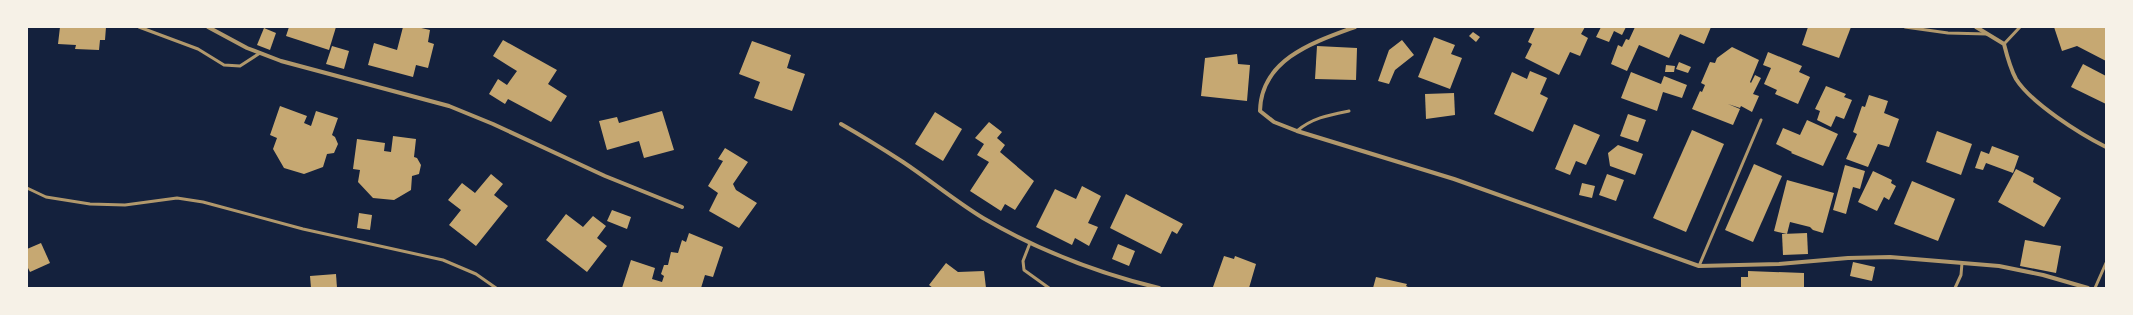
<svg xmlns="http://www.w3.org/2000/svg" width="2133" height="315" viewBox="0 0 2133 315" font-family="Manrope,sans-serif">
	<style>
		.building { fill: #c6a872 }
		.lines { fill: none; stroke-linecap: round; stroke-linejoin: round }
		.service { stroke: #b1986c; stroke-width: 3 }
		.minor { stroke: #b1986c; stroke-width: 4 }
	</style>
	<rect width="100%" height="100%" fill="#14213d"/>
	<g class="building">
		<path d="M60,27H106L105,40H100L99,50L75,49L76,45L58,44Z"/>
		<path d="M289,27H336L329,50L286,36Z"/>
		<path d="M403,27H417L430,30L428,42L434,44L428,68L416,65L413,77L368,65L374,43L397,50Z"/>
		<path d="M1535,27H1585L1581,34L1588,38L1580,56L1570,52L1559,75L1525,58L1532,44L1528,42Z"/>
		<path d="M1601,27H1626L1622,35L1614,31L1609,42L1596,37Z"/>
		<path d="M1635,27H1711L1704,44L1680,34L1669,58L1639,45L1627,71L1611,64L1618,45L1622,47L1626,39L1629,40Z"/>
		<path d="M1808,27H1851L1839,58L1802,45Z"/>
		<path d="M2054,27H2106V61L2077,46L2062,51Z"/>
		<path d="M264,28L276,33L270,50L257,45Z"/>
		<path d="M1473,32L1480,37L1476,42L1469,36Z"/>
		<path d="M1434,37L1455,45L1451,54L1462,58L1450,89L1418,77Z"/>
		<path d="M503,40L557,70L548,84L567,96L551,122L508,99L505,104L489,94L498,79L507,85L517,71L493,56Z"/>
		<path d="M1402,40L1414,55L1395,70L1389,84L1378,81L1389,50Z"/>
		<path d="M752,41L791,55L787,68L805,74L792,111L754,98L760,82L739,74Z"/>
		<path d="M332,46L349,51L344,69L326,64Z"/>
		<path d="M1317,46L1357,48L1356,80L1315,79Z"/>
		<path d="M1732,47L1759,60L1750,82L1751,83L1755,75L1761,78L1753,94L1759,96L1752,112L1741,106L1740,108L1728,104L1740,109L1733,125L1692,109L1700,91L1702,92L1705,85L1701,83L1710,62L1715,63L1717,58Z"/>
		<path d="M1768,52L1802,66L1799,72L1810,77L1798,104L1775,94L1777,90L1764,84L1771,68L1763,65Z"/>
		<path d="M1237,54L1238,64L1250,65L1247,101L1201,96L1205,58Z"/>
		<path d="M1679,62L1691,67L1688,73L1676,69Z"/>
		<path d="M2083,64L2106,76V104L2071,87Z"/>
		<path d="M1666,65L1675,66L1674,72H1665Z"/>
		<path d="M1530,71L1547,78L1540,94L1548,98L1533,132L1494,114L1512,72L1527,79Z"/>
		<path d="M1631,72L1661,84L1664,76L1687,85L1682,98L1663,92L1657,111L1621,98Z"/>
		<path d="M1826,86L1846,94L1844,97L1852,100L1844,119L1836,116L1831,127L1817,120L1820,111L1815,109Z"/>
		<path d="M1454,93L1455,115L1426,119L1425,94Z"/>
		<path d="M1869,95L1888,101L1884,113L1899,119L1889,147L1878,144L1868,167L1846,159L1857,134L1853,132L1862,106L1865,107Z"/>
		<path d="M280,106L307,116L304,123L311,126L316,111L338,118L332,135L335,137L338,144L334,153L327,154L323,167L304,174L284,168L273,149L277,138L270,135Z"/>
		<path d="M662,111L674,150L644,158L639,141L607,150L599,121L617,117L619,123Z"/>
		<path d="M935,112L962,129L943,161L915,144Z"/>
		<path d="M1628,114L1646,120L1638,142L1620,136Z"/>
		<path d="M1807,120L1838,134L1823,166L1791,153L1792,152L1776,144L1783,128L1800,135Z"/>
		<path d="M989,122L1002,132L997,138L1005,145L1000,152L1034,181L1015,210L1005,204L1001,211L970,191L989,162L977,155L984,144L975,138Z"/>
		<path d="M1574,124L1600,135L1586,165L1576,161L1570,175L1555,169Z"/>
		<path d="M1692,130L1724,144L1686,232L1653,218Z"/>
		<path d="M1937,131L1972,144L1961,175L1926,162Z"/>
		<path d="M393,136L416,139L414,157L417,158L421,165L419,174L412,176L411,190L394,200L373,198L358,182L360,170L353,169L357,139L385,143L384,151L391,152Z"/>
		<path d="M1618,145L1643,154L1635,175L1610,166L1608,153Z"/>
		<path d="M1992,146L2019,156L2013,173L1986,163L1983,170L1975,168L1981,151L1989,154Z"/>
		<path d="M725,148L748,162L733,184L736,190L757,203L739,228L709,211L718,193L708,186L723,161L718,159Z"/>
		<path d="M1754,164L1782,176L1753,242L1725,230Z"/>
		<path d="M1845,165L1865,171L1860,189L1853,187L1846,214L1833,210Z"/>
		<path d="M2016,169L2034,178L2033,182L2061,198L2044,227L1998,202Z"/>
		<path d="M1873,171L1892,180L1891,183L1896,186L1889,200L1884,197L1877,211L1858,202Z"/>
		<path d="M491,174L503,184L494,195L508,206L476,246L449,225L461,210L448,200L462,183L475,193Z"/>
		<path d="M1607,174L1624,180L1616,201L1599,195Z"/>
		<path d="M1787,180L1834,193L1823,233L1813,230L1810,227L1790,222L1787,234L1774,231Z"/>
		<path d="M1912,181L1955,199L1938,241L1894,224Z"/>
		<path d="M1582,183L1595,186L1592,198L1579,195Z"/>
		<path d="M1082,186L1101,196L1088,223L1098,227L1089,246L1075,238L1072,245L1036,227L1055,189L1076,199Z"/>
		<path d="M1126,194L1183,224L1177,234L1172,231L1161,254L1110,228Z"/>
		<path d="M612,210L631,217L627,229L607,221Z"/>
		<path d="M359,213L372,215L370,230L357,228Z"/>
		<path d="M566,214L583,227L593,216L606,226L597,238L607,246L587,272L546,240Z"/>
		<path d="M689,233L723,247L713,277L705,275L701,288H622L631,260L655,268L652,279L662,282L664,276L661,274L664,265H668L671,252L678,253L682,240L686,242Z"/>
		<path d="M1807,233L1808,254L1783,255L1782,234Z"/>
		<path d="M2025,240L2061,246L2056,273L2020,266Z"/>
		<path d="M41,243L50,263L30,272L27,266V249Z"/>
		<path d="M1118,244L1135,251L1129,266L1112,259Z"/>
		<path d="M1224,256L1234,259L1235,256L1256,264L1249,288L1213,287Z"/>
		<path d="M1853,262L1875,267L1872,281L1850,276Z"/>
		<path d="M946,263L958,272L984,271L986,288H933L929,285Z"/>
		<path d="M1748,271L1804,273V288H1741V277H1748Z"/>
		<path d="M336,274L337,288H311L310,276Z"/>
		<path d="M1376,277L1407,284L1406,286L1410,288H1373Z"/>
	</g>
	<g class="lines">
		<g class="service">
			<path d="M139,27L198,49L224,65L240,66L260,53"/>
			<path d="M1905,27L1948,33L1987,34"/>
			<path d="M2004,44L2020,27"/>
			<path d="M1297,131C1312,118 1329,115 1349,111"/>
			<path d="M27,188L46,197L90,204L125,205L177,198L203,202L303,229L443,260L476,274L496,288"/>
			<path d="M1030,243L1023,261L1024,270L1049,288"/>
			<path d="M1699,266L1761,120"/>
			<path d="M1955,288L1961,275L1962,263"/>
			<path d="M2095,288L2106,263"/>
		</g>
		<g class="minor">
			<path d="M208,27L247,48L281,61L449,106L493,124L605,176L682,207"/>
			<path d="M1355,27C1314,42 1261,59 1260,111L1274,122L1297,131L1454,179L1699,266L1779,264L1848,258L1890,257L1999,266L2043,275L2088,288"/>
			<path d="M1976,27L2004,44C2007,56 2010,68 2016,79C2031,103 2080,134 2106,147"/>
			<path d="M841,124C862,136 883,149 903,162C930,180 955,201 983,218C1038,250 1097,273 1159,288"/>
		</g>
	</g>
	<rect width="2133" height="315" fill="none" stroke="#f6f1e7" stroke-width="56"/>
</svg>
